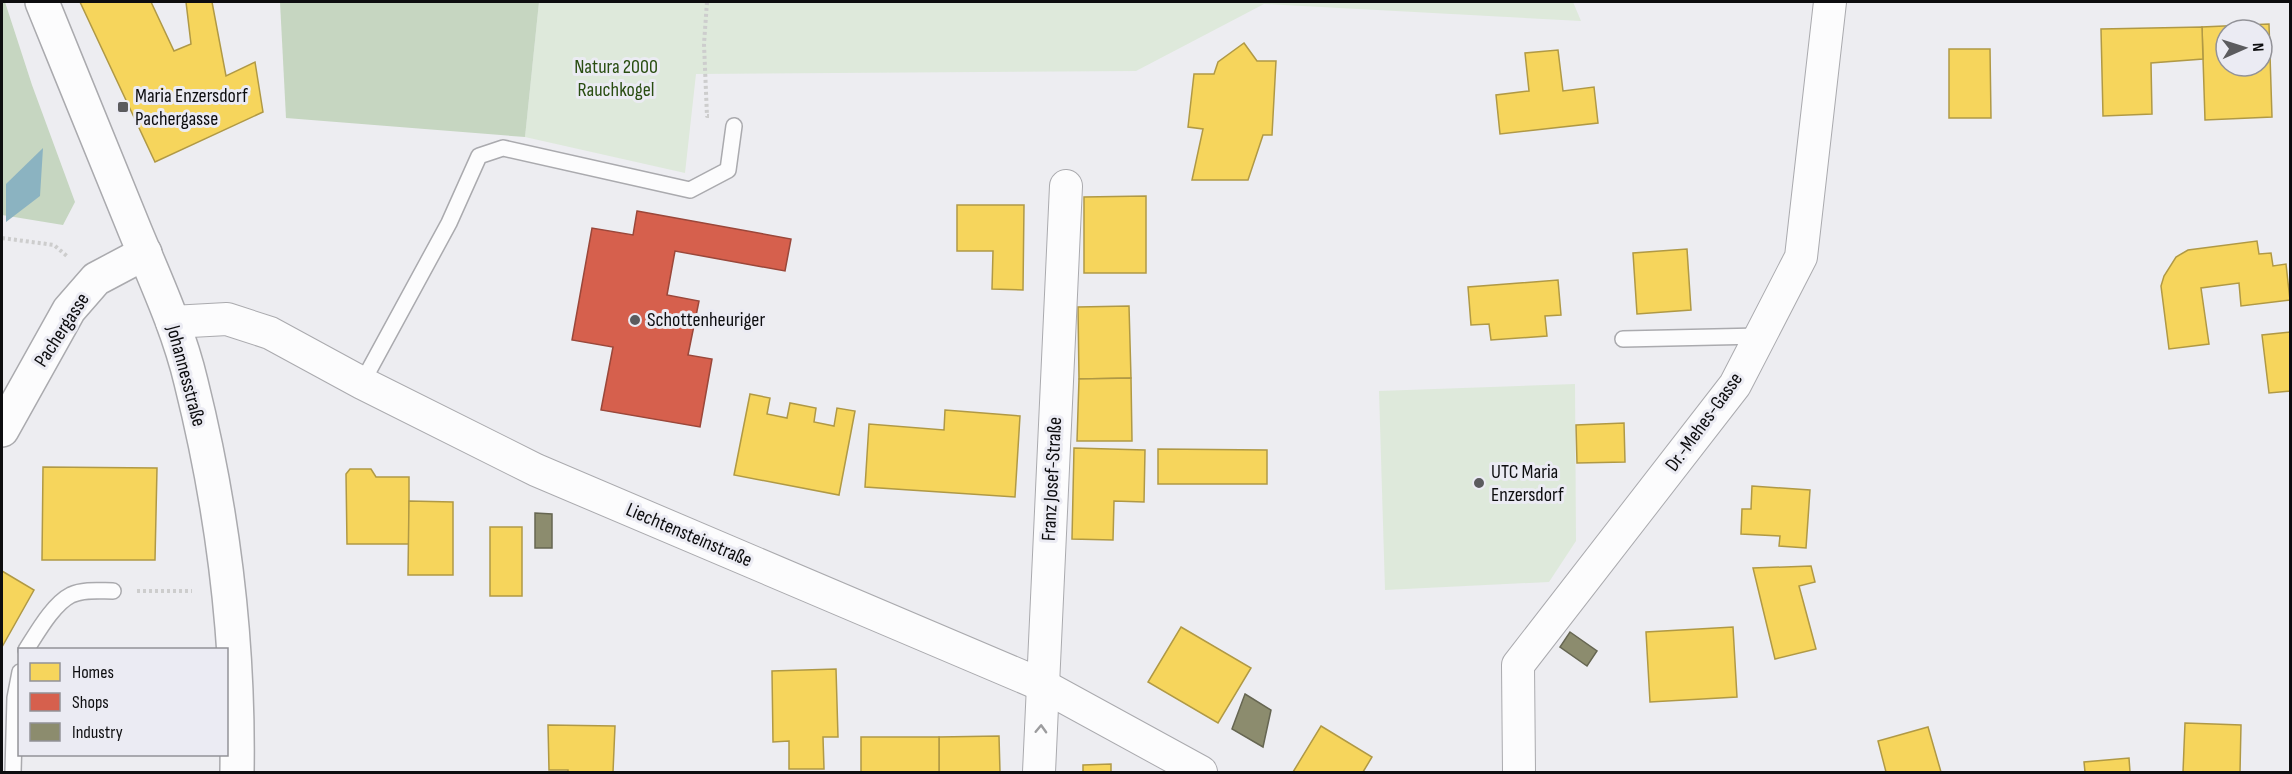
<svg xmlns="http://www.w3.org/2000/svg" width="2292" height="774" viewBox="0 0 2292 774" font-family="'Sofia Sans Condensed',sans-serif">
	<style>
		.green { fill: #dee9db }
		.forest { fill: #c6d6c1 }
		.water { fill: #8bb3c1 }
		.homes { fill: #f6d55c; stroke: #b09945; stroke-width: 1.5; fill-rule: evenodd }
		.shops { fill: #d6604d; stroke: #9a473a; stroke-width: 1.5 }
		.industry { fill: #8c8c6e; stroke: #666652; stroke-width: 1.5 }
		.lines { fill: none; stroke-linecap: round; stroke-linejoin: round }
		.lane-casing { stroke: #aaaaae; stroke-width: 18 }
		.street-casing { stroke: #aaaaae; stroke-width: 34 }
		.secondary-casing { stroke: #aaaaae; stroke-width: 36 }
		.path { stroke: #cdcdcd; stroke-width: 4; stroke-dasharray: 3 3; stroke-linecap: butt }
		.lane { stroke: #fcfcfd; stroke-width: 15 }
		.street { stroke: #fcfcfd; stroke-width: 32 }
		.secondary { stroke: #fcfcfd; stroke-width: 33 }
		.oneway { stroke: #9c9c9e }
		.poi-dot { fill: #5b5b5e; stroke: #ebebf3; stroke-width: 2 }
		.labels { text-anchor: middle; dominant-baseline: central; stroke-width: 6; stroke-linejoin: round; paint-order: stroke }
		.park-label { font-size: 20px; fill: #294d11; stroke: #ebebf3 }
		.poi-label { font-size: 20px; fill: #0d0d0f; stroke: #ebebf3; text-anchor: start }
		.street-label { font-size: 20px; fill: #0d0d0f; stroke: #ebebf3 }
	</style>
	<rect width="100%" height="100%" fill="#ededf1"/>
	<g class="green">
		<path d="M539,2H1573L1581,21L1264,4L1136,71L696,74L685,173L525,137Z"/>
		<path d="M1575,384L1576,541L1549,582L1385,590L1379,391Z"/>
	</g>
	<g class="forest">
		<path d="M2,2H5L32,85L75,202L63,225L2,215Z"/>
		<path d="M280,2H539L525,137L286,118Z"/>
	</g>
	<path class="water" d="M43,148L40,196L6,222V184Z"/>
	<g class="homes">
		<path d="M80,2H151L174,51L191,44L186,2H212L226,76L255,62L263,112L155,162Z"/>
		<path d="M2269,24L2272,117L2205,120L2202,27ZM2226,30H2262V66H2226Z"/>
		<path d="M2202,27L2203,59L2151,63L2152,114L2103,116L2101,29Z"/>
		<path d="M1244,43L1257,61H1276L1272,135H1263L1248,180H1192L1203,129L1188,127L1194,74H1214L1218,62Z"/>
		<path d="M1949,49H1990L1991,118H1949Z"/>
		<path d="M1558,50L1563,91L1594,87L1598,123L1500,134L1496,95L1529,91L1525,53Z"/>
		<path d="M1146,196V273H1084V197Z"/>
		<path d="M957,205H1024L1023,290L992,289L993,251H957Z"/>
		<path d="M2257,241L2259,254L2271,253L2273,266L2286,264L2290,300L2241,306L2239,283L2201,288L2209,344L2169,349L2161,286L2164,276L2176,257L2188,250Z"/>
		<path d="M1687,249L1691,310L1637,314L1633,253Z"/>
		<path d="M1558,280L1561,315L1545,316L1547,336L1491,340L1489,324L1471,325L1468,287Z"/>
		<path d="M1129,306L1131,378L1079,379L1078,307Z"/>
		<path d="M2290,332V391L2269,393L2262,335Z"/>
		<path d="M1131,378L1132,441H1077L1079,379Z"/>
		<path d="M750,394L770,398L767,414L787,418L790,403L816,408L814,422L834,426L837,408L855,411L839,495L734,475Z"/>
		<path d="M945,410L1020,416L1015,497L865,487L869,424L944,430Z"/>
		<path d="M1624,423L1625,462L1577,463L1576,425Z"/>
		<path d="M1074,448L1145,450L1144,502L1114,501L1113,540L1072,539Z"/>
		<path d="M1158,449L1267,450V484H1158Z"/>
		<path d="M43,467L157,468L155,560H42Z"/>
		<path d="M350,469H371L376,477H409V544H347L346,474Z"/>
		<path d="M1752,486L1810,490L1806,548L1779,546L1780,536L1741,534L1742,509H1751Z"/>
		<path d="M409,501L453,502V575H408Z"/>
		<rect x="490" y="527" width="32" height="69"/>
		<path d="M1811,566L1815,582L1799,586L1816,649L1775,659L1753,568Z"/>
		<path d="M2,571L34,590L2,647Z"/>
		<path d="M1181,627L1251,668L1218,723L1148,682Z"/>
		<path d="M1733,627L1737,697L1650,702L1646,632Z"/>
		<path d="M836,669L838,737H823L824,769H789V741L773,742L772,671Z"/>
		<path d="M2185,723L2241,725L2240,772H2183Z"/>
		<path d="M548,725L615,726L613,772H568V770H549Z"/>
		<path d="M1321,726L1372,757L1363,772H1293Z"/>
		<path d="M1928,727L1941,772H1886L1878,741Z"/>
		<path d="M999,736L1000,772H939V737Z"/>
		<rect x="861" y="737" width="78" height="35"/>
		<path d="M2129,758L2130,772H2085L2084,762Z"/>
		<path d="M1111,764V772H1083V765Z"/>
	</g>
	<path class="shops" d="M637,211L791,239L785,271L675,251L667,295L699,301L688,355L712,359L700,427L601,410L613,347L572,340L592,228L633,235Z"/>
	<g class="industry">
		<path d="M535,513L552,514V548H535Z"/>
		<path d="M1570,632L1597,651L1587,666L1560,647Z"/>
		<path d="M1245,694L1271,710L1263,747L1232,729Z"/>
	</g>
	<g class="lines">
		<defs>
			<g id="lane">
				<path d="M1623,339L1760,336"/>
				<path d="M362,383L449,223L479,156L503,148L690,190L728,170L734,126"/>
				<path d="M26,650C37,633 53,604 71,595C84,589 100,591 113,591"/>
				<path d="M13,772L15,698L20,672"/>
			</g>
			<g id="street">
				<path d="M172,322L227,319L270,333L362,383L536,470L1042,685L1201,772"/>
				<path d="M1039,772L1066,186"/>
				<path d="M1519,772L1518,665L1735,385L1801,257L1830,2"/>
			</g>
			<g id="secondary">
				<path d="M42,2C73,79 105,155 136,233C156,281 179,331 191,382C223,510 239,641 237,772"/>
				<path d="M2,430L69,310L96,279L145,253"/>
			</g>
		</defs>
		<use href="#lane" class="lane-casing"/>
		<use href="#street" class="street-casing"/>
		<use href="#secondary" class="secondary-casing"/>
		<g class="path">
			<path d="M707,2L704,44L707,116H709"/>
			<path d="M2,238L54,245L68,257"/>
			<path d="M137,591H192"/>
		</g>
		<use href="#lane" class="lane"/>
		<use href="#street" class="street"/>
		<use href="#secondary" class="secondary"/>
	</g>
	<defs><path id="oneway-chevron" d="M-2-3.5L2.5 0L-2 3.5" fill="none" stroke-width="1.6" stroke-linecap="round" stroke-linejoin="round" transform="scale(1.5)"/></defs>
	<use class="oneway" href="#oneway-chevron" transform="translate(1041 729) rotate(-88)"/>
	<g class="poi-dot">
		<rect x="117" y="101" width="12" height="12" rx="3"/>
		<circle cx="635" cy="320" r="6"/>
		<circle cx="1479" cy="483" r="6"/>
	</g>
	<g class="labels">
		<g class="park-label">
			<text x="616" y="67">Natura 2000<tspan x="616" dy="23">Rauchkogel</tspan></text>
		</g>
		<g class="poi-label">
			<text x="135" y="96">Maria Enzersdorf<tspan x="135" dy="23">Pachergasse</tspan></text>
			<text x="647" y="320">Schottenheuriger</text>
			<text x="1491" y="472">UTC Maria<tspan x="1491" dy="23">Enzersdorf</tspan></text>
		</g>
		<g class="street-label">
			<text transform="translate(62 330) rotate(-57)">Pachergasse</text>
			<text transform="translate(186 376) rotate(75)">Johannesstraße</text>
			<text transform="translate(1704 422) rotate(-54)">Dr.-Mehes-Gasse</text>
			<text transform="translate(1052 479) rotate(-87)">Franz Josef-Straße</text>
			<text transform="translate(689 535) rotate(23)">Liechtensteinstraße</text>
		</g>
	</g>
	<rect width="2292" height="774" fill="none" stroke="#0d0d0f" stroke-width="6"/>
	<rect x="18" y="648" width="210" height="108" fill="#ebebf3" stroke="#929298" stroke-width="1.5"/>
	<rect x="30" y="663" width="30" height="18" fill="#f6d55c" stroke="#929298" stroke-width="1.5"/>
	<text x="72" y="678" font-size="18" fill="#0d0d0f">Homes</text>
	<rect x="30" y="693" width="30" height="18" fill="#d6604d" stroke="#929298" stroke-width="1.5"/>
	<text x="72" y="708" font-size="18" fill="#0d0d0f">Shops</text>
	<rect x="30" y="723" width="30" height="18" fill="#8c8c6e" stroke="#929298" stroke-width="1.5"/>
	<text x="72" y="738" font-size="18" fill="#0d0d0f">Industry</text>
	<g transform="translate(2244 48) rotate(87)"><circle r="28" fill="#ebebf3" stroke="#929298" stroke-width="1.5"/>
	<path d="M0-4.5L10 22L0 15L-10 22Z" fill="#5b5b5e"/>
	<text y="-9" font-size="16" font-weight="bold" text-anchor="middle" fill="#0d0d0f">N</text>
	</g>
</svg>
